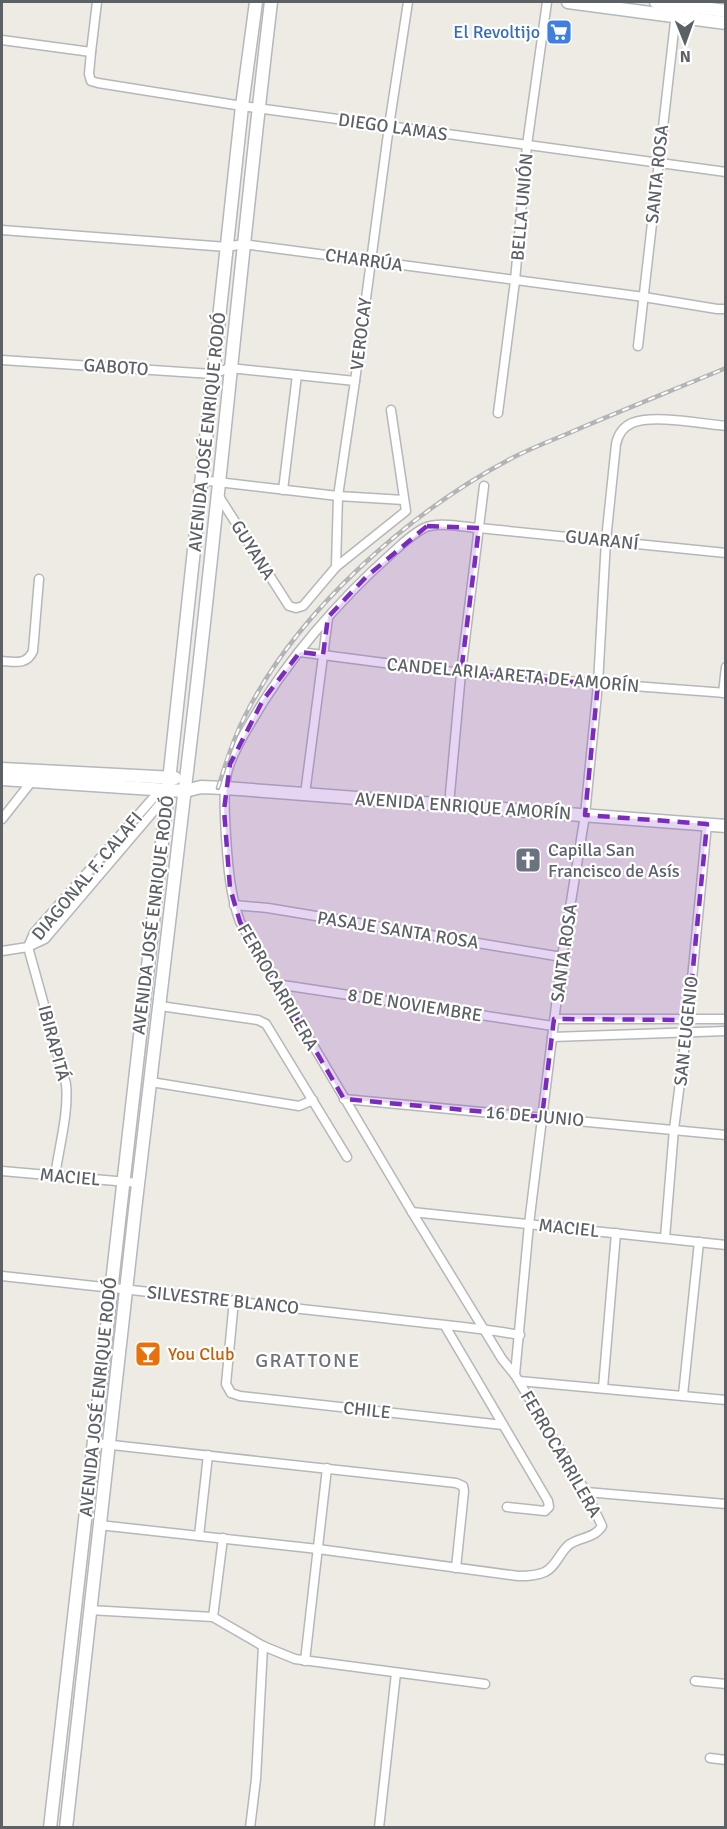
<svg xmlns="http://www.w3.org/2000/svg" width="727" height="1829" viewBox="0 0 727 1829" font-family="Signika,sans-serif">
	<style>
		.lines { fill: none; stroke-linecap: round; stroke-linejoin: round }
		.street-casing { stroke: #b5b7bb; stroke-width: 11 }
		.secondary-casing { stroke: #b3b8bc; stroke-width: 15 }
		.street { stroke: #fff; stroke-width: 8 }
		.secondary { stroke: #fff; stroke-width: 12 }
		.rail-casing { stroke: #b3b4b5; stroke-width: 4.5 }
		.rail { stroke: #fff; stroke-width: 2; stroke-dasharray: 7; stroke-linecap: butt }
		.marked { fill: #7b2cbf; fill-opacity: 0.2; stroke: #7b2cbf; stroke-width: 4.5; stroke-dasharray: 12 8; stroke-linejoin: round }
		.labels { text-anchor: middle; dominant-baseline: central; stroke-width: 4.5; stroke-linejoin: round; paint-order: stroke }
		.shop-label { font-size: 18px; fill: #366cbe; stroke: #fff; text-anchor: end }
		.street-label { font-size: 18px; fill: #5c6165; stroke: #fff }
		.worship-label { font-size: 18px; fill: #5b616d; stroke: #fff; text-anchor: start }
		.food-label { font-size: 18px; fill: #c56008; stroke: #fff; text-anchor: start }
		.neighbourhood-label { font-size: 20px; letter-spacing: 1.5px; fill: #6d7377; stroke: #fff }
	</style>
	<rect width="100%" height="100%" fill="#eeebe4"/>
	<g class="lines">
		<defs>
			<g id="street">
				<path d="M2,40L91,52L97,2"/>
				<path d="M91,52L89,74L91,81L98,83L242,106L726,172"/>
				<path d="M2,230L227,247L243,244L644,297L717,309H726"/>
				<path d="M638,346L676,13"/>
				<path d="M2,360L212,374L230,368L355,381"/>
				<path d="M498,413L515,281L527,145L547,2"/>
				<path d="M201,480L338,496L404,500"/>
				<path d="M283,490L297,375"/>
				<path d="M218,495L289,606L296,608L303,606L336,567L338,496L355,381L389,126L408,2"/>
				<path d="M336,567L406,511L391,410"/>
				<path d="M300,652L461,673L726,693"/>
				<path d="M2,661C15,662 27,665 33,651L39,579"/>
				<path d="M723,693L726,667"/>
				<path d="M305,794L328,618"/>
				<path d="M449,805L461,673L484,486"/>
				<path d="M2,819L32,781V778"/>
				<path d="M234,905L268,908L562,957"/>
				<path d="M28,947L66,1084C69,1112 59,1147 55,1176"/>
				<path d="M28,947L34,933L162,788"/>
				<path d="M2,951L28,947L45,939L159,805L168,797"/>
				<path d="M276,984L553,1026"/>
				<path d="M160,1006L258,1020L266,1024L347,1157"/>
				<path d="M555,1019H726"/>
				<path d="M552,1037L726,1031"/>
				<path d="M151,1082L299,1106L313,1100"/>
				<path d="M344,1099L726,1135"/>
				<path d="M2,1171L139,1183"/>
				<path d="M412,1212L726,1245"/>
				<path d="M665,1238L674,1129L688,1020L707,824"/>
				<path d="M2,1276C129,1290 256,1303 383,1318C429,1324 475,1327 520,1335"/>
				<path d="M234,1300L226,1384L231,1393L240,1396L503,1425"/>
				<path d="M445,1326L548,1501L549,1507L545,1511L507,1507"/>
				<path d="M515,1375L502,1359L412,1212L240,922C230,894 228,867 226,837C225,816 223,794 227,773C231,756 241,739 250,724C285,662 339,600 392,553C402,544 412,534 424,528C437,521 464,527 479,528L726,553"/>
				<path d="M519,1381L726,1400"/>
				<path d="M603,1388L616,1233"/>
				<path d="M683,1395L699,1242"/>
				<path d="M94,1443L456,1483L463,1486L464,1491L456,1568"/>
				<path d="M586,1492L726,1504"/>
				<path d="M99,1525L318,1549L518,1576C527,1576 536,1576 545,1572C557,1566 560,1551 570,1544C581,1537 595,1538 602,1526L586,1492L515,1375L529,1224L562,957L585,815L598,684L606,540L616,444C618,435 623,427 632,423C654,414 702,424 726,426"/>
				<path d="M199,1536L208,1455"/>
				<path d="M89,1610L213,1617L263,1646L295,1659L485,1684"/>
				<path d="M213,1617L223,1538"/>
				<path d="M305,1661L327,1468"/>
				<path d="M695,1681L726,1684"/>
				<path d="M710,1758L726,1760"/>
				<path d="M250,1828L256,1779L263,1646"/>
				<path d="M379,1828L396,1673"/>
			</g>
			<g id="secondary">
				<path d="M568,2L726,23"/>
				<path d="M656,2L726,11"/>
				<path d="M2,769L175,778"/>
				<path d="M2,779L168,790L185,791L201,787L225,788L726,826"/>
				<path d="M50,1828L168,790L242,106L256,2"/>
				<path d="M66,1828C104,1469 146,1112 189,754C219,504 241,252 271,2"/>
			</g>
		</defs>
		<use href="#street" class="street-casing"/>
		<use href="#secondary" class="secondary-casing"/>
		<use href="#street" class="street"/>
		<use href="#secondary" class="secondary"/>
		<defs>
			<path id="rail" d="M218,788C225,765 232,742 243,720C295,612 411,510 516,456C538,445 561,437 583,427C630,407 678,388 726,368"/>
		</defs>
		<use href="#rail" class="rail-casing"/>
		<use href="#rail" class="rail"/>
	</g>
	<path class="marked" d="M427,526L479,528L461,673L598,684L585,815L707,824L688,1020L554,1019L542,1117L344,1099L240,922L230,888L224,810L230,764L263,700L300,652L323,655L328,617L366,577Z"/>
	<defs>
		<symbol id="supermarket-square" viewBox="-11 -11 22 22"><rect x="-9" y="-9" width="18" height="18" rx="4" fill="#3f7fe0" stroke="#fff"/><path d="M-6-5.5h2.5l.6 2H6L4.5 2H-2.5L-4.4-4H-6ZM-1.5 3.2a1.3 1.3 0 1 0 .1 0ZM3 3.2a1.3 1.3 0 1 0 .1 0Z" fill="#fff"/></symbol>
		<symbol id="church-square" viewBox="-11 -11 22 22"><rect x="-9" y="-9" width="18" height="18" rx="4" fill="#6b7280" stroke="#fff"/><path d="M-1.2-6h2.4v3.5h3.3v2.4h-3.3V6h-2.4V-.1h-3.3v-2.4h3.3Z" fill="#fff"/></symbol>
		<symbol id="bar-square" viewBox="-11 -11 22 22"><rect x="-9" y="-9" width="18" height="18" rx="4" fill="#e8710a" stroke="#fff"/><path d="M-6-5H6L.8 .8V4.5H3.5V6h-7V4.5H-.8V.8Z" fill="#fff"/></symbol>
	</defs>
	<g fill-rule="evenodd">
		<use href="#supermarket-square" x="544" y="17" width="30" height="30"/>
		<use href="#church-square" x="513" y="845" width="30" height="30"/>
		<use href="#bar-square" x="133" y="1339" width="30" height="30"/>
	</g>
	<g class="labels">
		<g class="shop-label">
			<text x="540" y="32">El Revoltijo</text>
		</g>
		<g class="street-label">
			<text transform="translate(393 127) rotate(8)">DIEGO LAMAS</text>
			<text transform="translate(657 174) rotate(-84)">SANTA ROSA</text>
			<text transform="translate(522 207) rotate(-85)">BELLA UNIÓN</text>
			<text transform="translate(364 260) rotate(8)">CHARRÚA</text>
			<text transform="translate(361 334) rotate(-83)">VEROCAY</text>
			<text transform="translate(116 367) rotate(4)">GABOTO</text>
			<text transform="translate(207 432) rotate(-84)">AVENIDA JOSÉ ENRIQUE RODÓ</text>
			<text transform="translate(602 540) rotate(6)">GUARANÍ</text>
			<text transform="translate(253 550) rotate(58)">GUYANA</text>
			<text transform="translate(513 675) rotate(5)">CANDELARIA ARETA DE AMORÍN</text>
			<text transform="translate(463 806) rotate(4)">AVENIDA ENRIQUE AMORÍN</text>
			<text transform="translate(87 876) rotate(-50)">DIAGONAL F. CALAFI</text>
			<text transform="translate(153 915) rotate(-83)">AVENIDA JOSÉ ENRIQUE RODÓ</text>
			<text transform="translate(398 930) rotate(9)">PASAJE SANTA ROSA</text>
			<text transform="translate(564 953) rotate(-82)">SANTA ROSA</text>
			<text transform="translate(278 987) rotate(60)">FERROCARRILERA</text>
			<text transform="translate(415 1005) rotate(9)">8 DE NOVIEMBRE</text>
			<text transform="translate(686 1031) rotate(-84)">SAN EUGENIO</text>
			<text transform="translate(54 1043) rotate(75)">IBIRAPITÁ</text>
			<text transform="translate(535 1116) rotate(5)">16 DE JUNIO</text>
			<text transform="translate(70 1177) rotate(5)">MACIEL</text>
			<text transform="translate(569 1228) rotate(6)">MACIEL</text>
			<text transform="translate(223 1300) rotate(6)">SILVESTRE BLANCO</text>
			<text transform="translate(98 1397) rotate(-84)">AVENIDA JOSÉ ENRIQUE RODÓ</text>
			<text transform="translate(367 1410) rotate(6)">CHILE</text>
			<text transform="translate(561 1454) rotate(60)">FERROCARRILERA</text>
		</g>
		<g class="worship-label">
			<text x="548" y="850">Capilla San<tspan x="548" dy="21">Francisco de Asís</tspan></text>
		</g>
		<g class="food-label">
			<text x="168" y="1354">You Club</text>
		</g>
		<g class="neighbourhood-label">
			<text x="308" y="1360">GRATTONE</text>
		</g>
	</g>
	<rect width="727" height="1829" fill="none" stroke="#5c6165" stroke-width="6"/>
	<g transform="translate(685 42) rotate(179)" stroke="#ffffff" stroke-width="4.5" paint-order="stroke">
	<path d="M0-4.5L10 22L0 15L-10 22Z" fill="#5c6165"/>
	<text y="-9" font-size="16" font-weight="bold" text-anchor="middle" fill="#5c6165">N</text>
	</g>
</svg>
